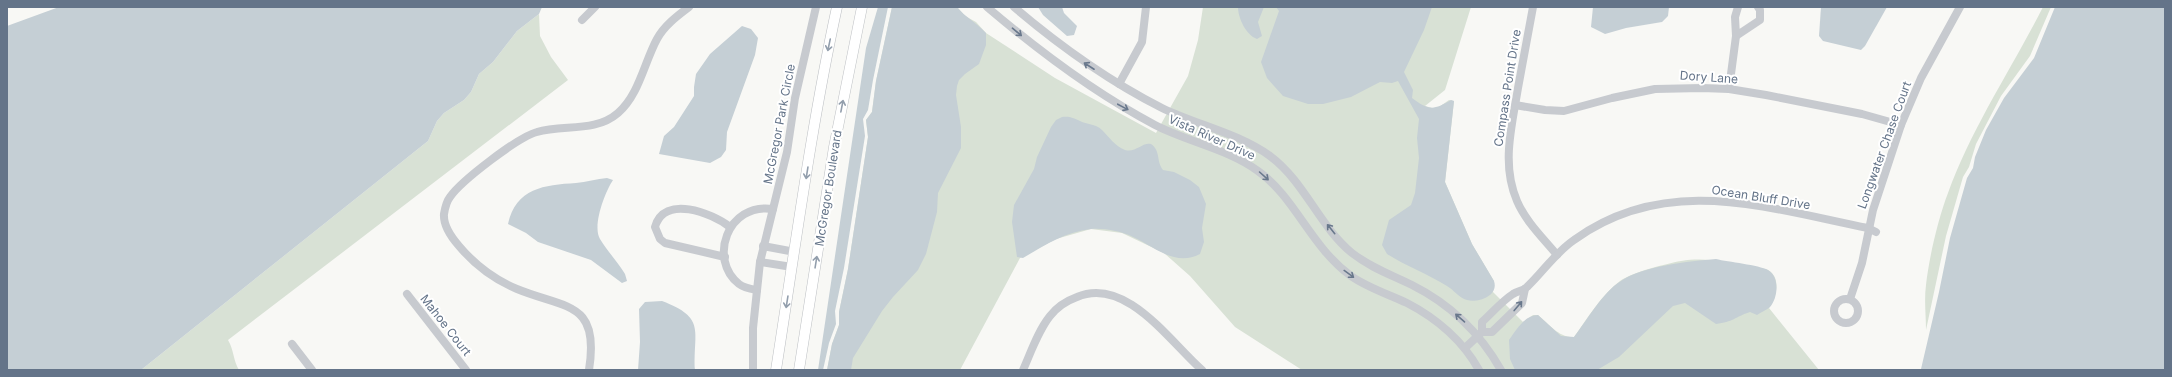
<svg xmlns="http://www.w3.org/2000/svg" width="2172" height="377" viewBox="0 0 2172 377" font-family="Inter,sans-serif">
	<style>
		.green { fill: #d8e1d5 }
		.water { fill: #c5cfd5 }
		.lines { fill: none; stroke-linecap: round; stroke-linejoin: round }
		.major-casing { stroke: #bcbfc3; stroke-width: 11 }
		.minor { stroke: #c7cacf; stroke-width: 8 }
		.major { stroke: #fff; stroke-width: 10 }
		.oneway { stroke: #69788c }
		.oneway2 { stroke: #929eac }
		.labels { text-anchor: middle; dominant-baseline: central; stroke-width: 4; stroke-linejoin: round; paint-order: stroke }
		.street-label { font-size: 12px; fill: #647489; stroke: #fff }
	</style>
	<rect width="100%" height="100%" fill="#f8f8f5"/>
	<g class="green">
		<path d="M892,7H957L965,16L976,22L986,33L1055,78L1156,133L1188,76L1198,40L1203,7H1471L1445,90L1425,106L1436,109L1449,100L1454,101L1445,182L1472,244L1494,281L1493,292L1523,322L1533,315H1538C1549,324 1559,338 1574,337C1587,319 1602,294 1620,281C1633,272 1665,264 1681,261C1705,257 1727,262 1750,267C1755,268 1763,268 1768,270C1782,278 1776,298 1769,308L1819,370H1302L1235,327L1190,276L1164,253L1122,233L1091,229L1056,239L1020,258L960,370H827L832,344L839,325V312L848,269L868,137L866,120L872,112L876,81Z"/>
		<path d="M2043,7H2051L2030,56L2001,96L1976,144L1969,167L1963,177L1946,236L1926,330C1926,315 1924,300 1926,285C1929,258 1938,219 1948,193C1971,129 2012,68 2043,7Z"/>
		<path d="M539,14L540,36L551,57L568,80L228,340C234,350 233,360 239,370H141L428,141L437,121L444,113L464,100L471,92L479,74L493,62L517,31Z"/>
	</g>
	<g class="water">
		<path d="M59,7H542L539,14L517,31L493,62L479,74L471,92L464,100L444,113L437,121L428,141L141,370H7V26Z"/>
		<path d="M878,7H888L873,80L868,110L863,119L865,136L844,268L835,311L836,324L829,343L823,370H818L866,48Z"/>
		<path d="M892,7H957C965,17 977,23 986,33V45L979,64L965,74L959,80L957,86L956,95L961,127V148L938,193L937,212L926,254L918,270L893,297L882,311L853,358L851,370H827L832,344L839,325V312L848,269L868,137L866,120L872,112L876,81Z"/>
		<path d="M1038,7H1062L1064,13L1077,26L1074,35L1067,36L1043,15Z"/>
		<path d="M1238,7H1264L1258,22L1262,36L1257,39C1246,35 1238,18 1238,7Z"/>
		<path d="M1276,7H1432L1424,30L1404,72L1413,90L1412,98C1429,111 1434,110 1451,100L1454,101L1445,182L1472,244L1494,281C1499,296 1478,303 1467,300C1459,298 1454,290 1447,286C1428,274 1406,266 1387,254L1382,245L1389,220L1411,205L1415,193L1419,158L1417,138L1419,119L1398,81L1392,83L1380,82L1351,97L1323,104H1308L1283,96L1267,78L1261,62L1279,11Z"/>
		<path d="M1593,7H1669L1668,16L1662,22L1626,28L1605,34L1591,27Z"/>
		<path d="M1821,7H1887L1865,46L1861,50L1823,41L1819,36Z"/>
		<path d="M2055,7H2165V370H1917L1921,369L1939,292L1950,238L1967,178L1973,168L1975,157L1986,130L2004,98L2034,58Z"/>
		<path d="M742,26L751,29L758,38L755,55L727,132L726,150L721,157L710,163L659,154L664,136L674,127L694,96V87L696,74L710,54Z"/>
		<path d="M1062,117C1070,116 1073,118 1080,121C1087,125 1095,123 1102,130C1109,137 1115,146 1125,150C1136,153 1142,142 1151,144C1161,151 1156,161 1163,170L1174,172L1190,180L1199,187L1206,204L1202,228L1204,242L1200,254C1175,267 1155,247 1133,237C1121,231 1104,228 1091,229C1065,232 1045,245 1023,258L1017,257L1012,222L1014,205L1034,169L1037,157L1051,127L1056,120Z"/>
		<path d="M607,178L613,180C605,192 592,226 600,239C607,251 618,262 625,274L627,281L622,283L591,260L538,242L526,233L508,224C516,188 544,185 576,183C586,182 597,179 607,178Z"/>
		<path d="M1716,259C1728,262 1759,265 1768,270C1780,277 1778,298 1770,307C1767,310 1761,312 1757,315L1750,312C1735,317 1733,322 1716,324L1685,303L1673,306L1619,357L1597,370H1515L1510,359L1509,340C1516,330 1525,315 1538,315L1561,336L1574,337C1587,320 1603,292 1621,281C1643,266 1689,261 1716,259Z"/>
		<path d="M662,301C707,318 693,331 695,370H638L640,342L639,309L645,302Z"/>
	</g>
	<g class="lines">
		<defs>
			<g id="major">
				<path d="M776,370C795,249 811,127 837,7"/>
				<path d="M799,370L834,147L862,7"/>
			</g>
		</defs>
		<use href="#major" class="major-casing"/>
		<g class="minor">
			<path d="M987,7C1040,52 1094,93 1155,125C1188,142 1228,149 1258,171C1295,197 1311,247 1351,276C1368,288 1388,294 1407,303C1436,318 1463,341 1479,370"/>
			<path d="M1014,7C1061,47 1107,80 1162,108C1197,125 1238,133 1270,156C1305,182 1319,226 1352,253C1371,268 1392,275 1412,285C1450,304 1480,333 1501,370"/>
			<path d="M1533,7C1528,34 1523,61 1518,88C1512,126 1501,164 1517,201C1526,222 1543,238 1557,255"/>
			<path d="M1738,7L1735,17L1736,36L1760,20V10L1758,7"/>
			<path d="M582,20L595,7"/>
			<path d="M1119,84L1142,42L1146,7"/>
			<path d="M1729,89L1736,36"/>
			<path d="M1515,105L1545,110L1564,111L1612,98L1655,89L1702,88L1729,89L1766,95L1862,114L1901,125"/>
			<path d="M763,246L795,252"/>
			<path d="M725,257L665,243L660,239L655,227C664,194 712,213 730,227"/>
			<path d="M760,262L792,267"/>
			<path d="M757,290C751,289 744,288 739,284C708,260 727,202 773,209"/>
			<path d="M407,294L466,370"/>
			<circle cx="1846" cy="311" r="12"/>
			<path d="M1850,299L1862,263L1873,210L1901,125L1921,78L1960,7"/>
			<path d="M1482,332V322C1492,313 1502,301 1513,294C1518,291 1523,291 1527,287C1543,272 1555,253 1574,240C1667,173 1767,208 1868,228L1876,232"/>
			<path d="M292,344L312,370"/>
			<path d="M1465,348L1482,332H1492L1522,303L1525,289"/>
			<path d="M589,370C600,301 566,309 517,289C493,279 475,265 459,246C452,238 443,226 444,214C445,208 446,202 450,197C461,181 518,137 537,132C563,124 595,133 618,113C639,95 644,63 657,39C664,26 677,16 689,7"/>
			<path d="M753,370V328L760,262L787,152L795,98L816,7"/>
			<path d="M1023,370C1031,352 1038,331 1050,316C1057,307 1066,301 1077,297C1126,276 1170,342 1202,370"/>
		</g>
		<use href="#major" class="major"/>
	</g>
	<defs><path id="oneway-shaft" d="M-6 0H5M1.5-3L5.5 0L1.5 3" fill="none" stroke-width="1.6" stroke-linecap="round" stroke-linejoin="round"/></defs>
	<g class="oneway">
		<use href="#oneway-shaft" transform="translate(1017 32) rotate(40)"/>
		<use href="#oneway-shaft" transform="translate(1089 66) rotate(-147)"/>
		<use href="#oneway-shaft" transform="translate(1123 107) rotate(28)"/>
		<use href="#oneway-shaft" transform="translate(1264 176) rotate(42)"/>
		<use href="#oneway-shaft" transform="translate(1331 229) rotate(-129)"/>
		<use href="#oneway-shaft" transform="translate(1349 274) rotate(36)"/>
		<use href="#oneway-shaft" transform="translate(1518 306) rotate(-50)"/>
		<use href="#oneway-shaft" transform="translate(1460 318) rotate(-139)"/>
	</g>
	<g class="oneway2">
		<use href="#oneway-shaft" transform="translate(829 45) rotate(102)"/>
		<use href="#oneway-shaft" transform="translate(842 106) rotate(-79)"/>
		<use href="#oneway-shaft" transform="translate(807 173) rotate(99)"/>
		<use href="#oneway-shaft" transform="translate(816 262) rotate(-81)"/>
		<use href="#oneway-shaft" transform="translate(787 302) rotate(99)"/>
	</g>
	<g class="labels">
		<g class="street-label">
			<text transform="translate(1709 77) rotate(4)">Dory Lane</text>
			<text transform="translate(1507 88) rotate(-81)">Compass Point Drive</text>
			<text transform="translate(779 124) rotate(-79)">McGregor Park Circle</text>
			<text transform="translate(1212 137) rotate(24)">Vista River Drive</text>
			<text transform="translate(1884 145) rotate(-70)">Longwater Chase Court</text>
			<text transform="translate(828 188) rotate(-81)">McGregor Boulevard</text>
			<text transform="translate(1761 197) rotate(9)">Ocean Bluff Drive</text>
			<text transform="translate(446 325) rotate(52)">Mahoe Court</text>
		</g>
	</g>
	<rect width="2172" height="377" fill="none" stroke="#647489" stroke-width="16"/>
</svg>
